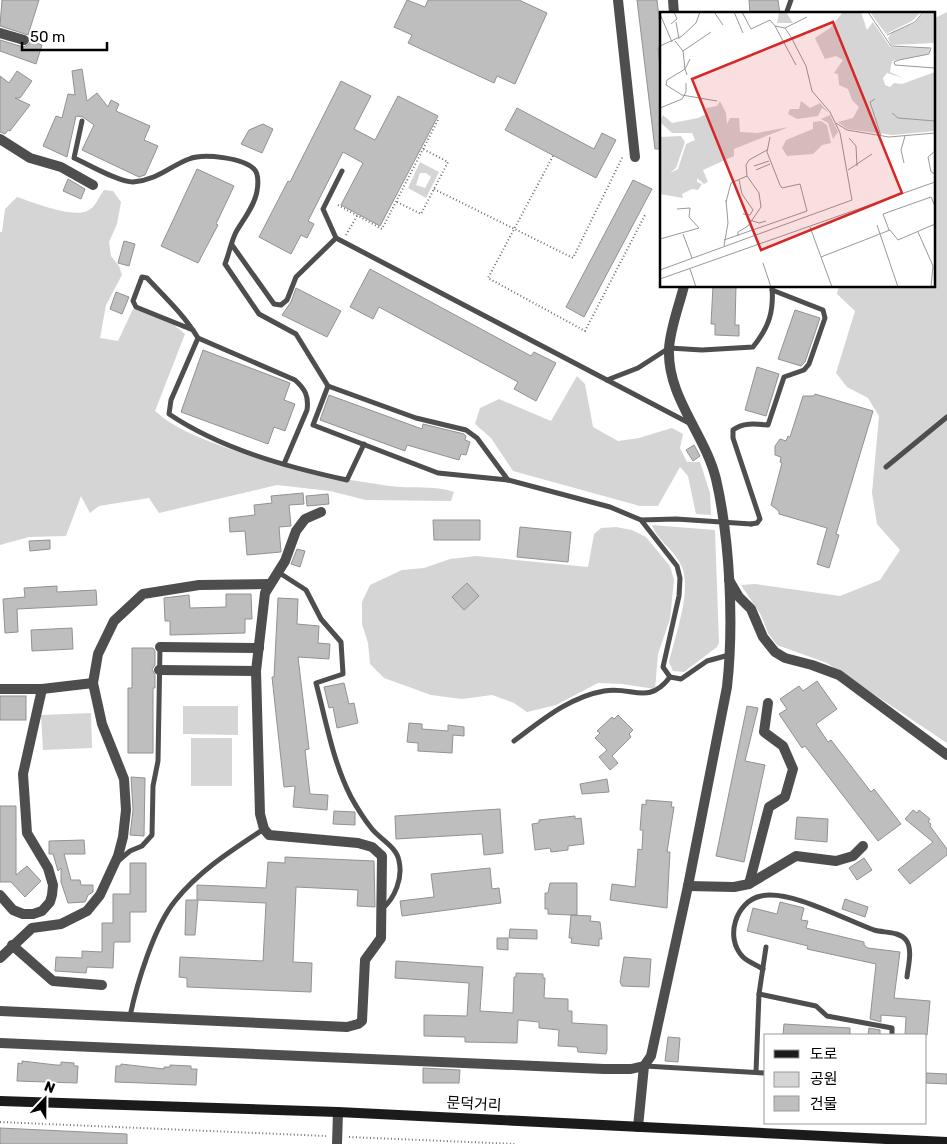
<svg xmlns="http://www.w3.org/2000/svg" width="947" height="1144" viewBox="0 0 947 1144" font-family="Rubik,'Noto Sans KR',sans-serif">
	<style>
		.green { fill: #d5d5d5; fill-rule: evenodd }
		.building { fill: #bebebe; stroke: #929292 }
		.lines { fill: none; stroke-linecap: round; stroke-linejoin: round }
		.path { stroke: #707070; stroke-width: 2; stroke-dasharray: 1 2.5; stroke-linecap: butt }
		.lane { stroke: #4e4e4e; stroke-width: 5 }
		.street { stroke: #4e4e4e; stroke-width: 10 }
		.secondary { stroke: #1b1b1b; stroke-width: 10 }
		.lane-bridge { stroke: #4e4e4e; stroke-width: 5 }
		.labels { text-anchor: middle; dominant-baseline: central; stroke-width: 5; stroke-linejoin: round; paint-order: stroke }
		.street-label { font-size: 15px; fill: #000; stroke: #fff }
		.inset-road { fill: none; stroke: #999; stroke-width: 1 }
		.view { fill: #d62828; fill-opacity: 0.15; stroke: #d62828; stroke-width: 2.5 }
		.inset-edge { fill: none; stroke: #000; stroke-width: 2.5 }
	</style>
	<rect width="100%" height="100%" fill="#fff"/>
	<g class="green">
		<path d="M947,12V743L827,663L777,645L768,633L761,615L741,585L755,584L840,596L880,580L900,550L877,524L872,493L879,416L868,398L847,387L836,373L855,311L837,294L839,286H933V19Z"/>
		<path d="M420,162L439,172L426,198L408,188ZM420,173H426L431,177L425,188L416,185Z"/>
		<path d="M104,190L113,191L121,202L117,224L109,242L111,256L119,266L122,275L106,305L100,338L118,341L133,309L164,317L185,334L155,411C174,428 195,436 219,445C277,467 327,477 390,486C411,489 434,485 454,492L451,501L366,500L330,491L277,485L159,513L149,498L99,506L90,513L81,496L66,536L29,537L0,545V232H2L5,209L17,197C32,202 72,218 87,211C96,207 98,198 104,190Z"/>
		<path d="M577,376L585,384L593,427L618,441L639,438L672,428L683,434L680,448L687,462H700L710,493L711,515L696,514L688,476L680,467L658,506H640L513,471L491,438L475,424L480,408L499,399L551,421Z"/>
		<path d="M652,525L715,530L719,643L717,647L684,672L673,671L669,662C675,636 694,586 680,563C673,549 657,540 652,525Z"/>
		<path d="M616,527L632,530L646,537L670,566L674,580L670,619L658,654L655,689L622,684L598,683L556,705L527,712L514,703L492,695L462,699L431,695L384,678L370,664L368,643L362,624V602L370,585L402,570L424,568L450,559L476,556L588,567L594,534L601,528Z"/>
		<path d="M183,706H238V735L183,734Z"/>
		<path d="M91,713L92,748L43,750L41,715Z"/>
		<rect x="191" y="738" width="41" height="48"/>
	</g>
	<g class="building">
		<path d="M2,0H39L28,35L0,26Z"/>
		<path d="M407,0L425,7L428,0H519L547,13L515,84L497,76L494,83L408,43L412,35L394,27Z"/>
		<path d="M637,0H657L661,35V48H658L661,75V149H655Z"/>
		<path d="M749,0H778L780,14H750Z"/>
		<path d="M0,40L23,47L28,45L31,41L42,45L36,64L0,51Z"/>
		<path d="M82,69L87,101L97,93L108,107L111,100L119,104L116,111L150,126L144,140L158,146L145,175L139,177L82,150L94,125L83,117L76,116L67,157L43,146L56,116L62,118L68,94L75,95L72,71Z"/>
		<path d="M17,71L32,81L20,98H15L30,105L10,131L8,130L5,134L0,132V76L9,83Z"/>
		<path d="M341,81L371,96L354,129L375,140L398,96L438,116L380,226L341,205L363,163L343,152L308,221L314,224L307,238L301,235L291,254L259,237L288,181L290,182Z"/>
		<path d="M517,108L594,149L602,133L616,140L596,178L505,130Z"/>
		<path d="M263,124L273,129L262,153L241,144L249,130Z"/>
		<path d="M197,169L234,186L216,224L218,225L198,263L161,246Z"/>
		<path d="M68,179L85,189L81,199L63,191Z"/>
		<path d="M633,180L652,189L584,317L566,307Z"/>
		<path d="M124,241L135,244L129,266L118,263Z"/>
		<path d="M370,269L531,356L534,352L556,363L536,401L514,389L518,382L379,307L373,319L350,307Z"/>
		<path d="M713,286H736L735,325H739V336L715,335V324H711Z"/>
		<path d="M296,288L341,311L327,337L282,315L291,302Z"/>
		<path d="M116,292L129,297L122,314L110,309Z"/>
		<path d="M795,310L820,318L805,362L801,366L778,359Z"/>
		<path d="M203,350L290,383L284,400L295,404L285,431L274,427L268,444L181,412Z"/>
		<path d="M757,367L779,374L766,416L745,410Z"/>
		<path d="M815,394L873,411L836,534L839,535L829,568L817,564L827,528L779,514V511L771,505L782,463L780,462L781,457L775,455V446L780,439L786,441L788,436L790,437L803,396H814Z"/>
		<path d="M329,395L422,429L423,424L464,434L466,436L465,440L470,442L466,455L461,454L459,460L407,445L405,451L320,420Z"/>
		<path d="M694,445L700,456L693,461L686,450Z"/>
		<path d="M303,493L304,504L289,505L291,526L279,527L281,552L247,555L245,531L230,532L229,518L255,515L254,505L272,503L271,496Z"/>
		<path d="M328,494L329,504L307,506L306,496Z"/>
		<path d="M433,520H480V540H434Z"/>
		<path d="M520,527L571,532L568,562L517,557Z"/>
		<path d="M50,540V549L30,551L29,541Z"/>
		<path d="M297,549L305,551L300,567L291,564Z"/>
		<path d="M467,583L479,596L464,610L452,597Z"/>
		<path d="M57,586V592L96,590L97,605L17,609L18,632L5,633L3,599L25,597L24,588Z"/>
		<path d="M226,594H251L252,619H245V633L170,635V621H165L164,598L189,595L190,608L226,607Z"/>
		<path d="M278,598L298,599L297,624L319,626L318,643L330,644L329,659L298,657L309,749L305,750L310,794L328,795L327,810L293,807L295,786L284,787L272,677H274Z"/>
		<path d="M72,628L73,649L32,651L31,630Z"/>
		<path d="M132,648H153L155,651V665L152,669L155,675V688H153V753H128V688H132Z"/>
		<path d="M817,681L837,709L816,724L828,742L831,740L871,792L874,789L901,824L878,841L805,746L802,748L779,714L787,709L780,699L799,686L803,691Z"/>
		<path d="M344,683L349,704L354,703L358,723L337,728L333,707L329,708L324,687Z"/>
		<rect x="0" y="696" width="26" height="24"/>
		<path d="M747,706L758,708L745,761L765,765L744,862L716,856Z"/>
		<path d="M618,715L633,730L629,734L631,737L612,756L618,763L610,770L599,757L607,750L595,738L600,733L597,731L612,717L614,719Z"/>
		<path d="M409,723L422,724V729L448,731V725L464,727V736L453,735L452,753L418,751V743L407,742Z"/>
		<path d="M131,777L145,778L144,836L130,835L133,810Z"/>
		<path d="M607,779L609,792L582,794L580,784Z"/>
		<path d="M646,800L672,802L671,807H674L667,852H670L667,908L610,900L612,884L635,887L638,849L642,850L643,830H640L642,804L646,805Z"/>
		<path d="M0,806H16V875L27,866L41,881L25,897L11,882H0Z"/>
		<path d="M500,809L503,853L484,855L482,834L396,839L395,816Z"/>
		<path d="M913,810L917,813L919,810L930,819L928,822L931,824L930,826L947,849V855L910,884L898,870L933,842L905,819Z"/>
		<path d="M334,811L355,812V825L333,824Z"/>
		<path d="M575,816V819L581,818L584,844L568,846V850L551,852L550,848L535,850L532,824L539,823V820Z"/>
		<path d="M797,817L828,819L827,842L795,839Z"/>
		<path d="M84,840L85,854H64L71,880H80L81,885H93V892L88,895L85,902L68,903L61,882V868L58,871L53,854H49V841Z"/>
		<path d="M285,857L374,861L375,907L357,906L358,890L296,887L293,962L312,963L311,992L187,987V978L179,977L180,957L263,961L266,903L198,900L195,935H185L186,900H197V885L266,888L268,862L285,863Z"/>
		<path d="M864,858L872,870L857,880L849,868Z"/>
		<path d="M130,863H146V912H130V942H114L113,968L87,967L86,973L55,971L56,957L82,958V951L102,952V923H113V894H130Z"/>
		<path d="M490,868L492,889L499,888L501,903L402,916L400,901L434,897L431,874Z"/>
		<path d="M550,883H577V915H571L591,916L590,921L600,922L602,939H599V946L571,943L572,938H569L571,915L548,914V909H545V893H548Z"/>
		<path d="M845,899L868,907L865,917L842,909Z"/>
		<path d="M780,902L804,908L801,920L808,921L806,928L864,942V945L868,948L900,952L894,998L930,1001L927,1035H905L906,1017L881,1015V1022L870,1019L876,964L807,949L808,946L747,931L753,908L777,914Z"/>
		<path d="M510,929L537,930V939L509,938Z"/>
		<path d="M497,938H508V950L497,949Z"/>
		<path d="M624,957L651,959L649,987L622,986L620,982Z"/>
		<path d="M396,961L483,967L480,1011L513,1013L514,977H516V973L543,974V978H545L544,998L568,999V1011H572V1023L607,1025V1050L606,1054L578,1052L577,1047L558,1046L559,1030L539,1028V1022L518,1020L517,1043L465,1042V1037L424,1036V1015L467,1016L469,983L395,978Z"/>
		<path d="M784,1024L850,1028V1035H783Z"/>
		<path d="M869,1028L880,1030V1035H868Z"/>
		<path d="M668,1037L680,1038L678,1062L665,1061Z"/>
		<path d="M22,1061L56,1065H61V1062L74,1063V1066H78L77,1083L17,1081L18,1063L22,1064Z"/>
		<path d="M121,1064L164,1069V1067H170V1065L191,1066V1069H197L196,1085L115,1082L116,1066H121Z"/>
		<path d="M423,1068L460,1070L459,1083H423Z"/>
		<path d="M926,1073L947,1074V1084L926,1083Z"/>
		<path d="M0,1128L127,1134V1144H0Z"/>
	</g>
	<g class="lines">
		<g class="path">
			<path d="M553,156L488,278L585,331L645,215"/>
			<path d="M434,189L573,258L623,156"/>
			<path d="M397,202L421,214L448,162L423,149"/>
			<path d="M338,205L382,229L438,120"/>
			<path d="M346,235L357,216"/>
			<path d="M0,1122L326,1136"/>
			<path d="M349,1137L516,1144"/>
		</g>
		<g class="lane">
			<path d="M786,14L791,0"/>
			<path d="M82,121L74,158C88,164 118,182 133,182C158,180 170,166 189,159C204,153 243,158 254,169C259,174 258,185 257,191C255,205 243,220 236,232C231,242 229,254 225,264L259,314L296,334L328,386L416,418L466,430L477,438L508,480"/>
			<path d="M342,171L323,209L336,238L689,423"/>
			<path d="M232,245L274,304L281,305L287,300L296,277L336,238"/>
			<path d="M193,330L136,307L133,301L142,277L147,278C165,297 184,315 198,338L171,400L169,414C221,449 287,467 347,480L364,444"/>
			<path d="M198,338L295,380C305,389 309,396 307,410L284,464"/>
			<path d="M607,380L638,368L669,348L702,350L753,347C769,327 774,312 772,286"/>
			<path d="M328,386L313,425L438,473L508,480L610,507L641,520L677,566L680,578L679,596L663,667L670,677L681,679L707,661L729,655"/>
			<path d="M886,467L947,417"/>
			<path d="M751,524L757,523L760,519L733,438V430C743,422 757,424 768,425L784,377L804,370L809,364L825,318L823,310L772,290"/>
			<path d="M278,572L306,590L321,619L341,642L343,674L316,683C326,721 333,762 351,797C357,808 364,819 372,829C380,839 397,847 399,861C403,878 395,898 382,909"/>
			<path d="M514,741C541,721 569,697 604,691C633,686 648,706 670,677"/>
			<path d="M118,861L130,851L142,846L152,835L153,786L158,761L160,647"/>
			<path d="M763,969C757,965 748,962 743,957C724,938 736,901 761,896C789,889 846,920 874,930C884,933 899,931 906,940C913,949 908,967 907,977"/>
			<path d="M759,994L816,1006L827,1016L892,1028V1035"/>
			<path d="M130,1016C137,983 154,927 175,901C199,871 232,850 264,829"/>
			<path d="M645,1066L766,1073"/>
			<path d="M756,1072L759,994L766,947"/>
		</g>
		<g class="street">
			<path d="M618,0L635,157"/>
			<path d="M673,0L674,14"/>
			<path d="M0,33L24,40"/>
			<path d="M0,139L30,158L61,167L93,185"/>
			<path d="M729,580L739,597L751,609L763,637L775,652L785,658L812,665L839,675L947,755"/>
			<path d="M160,647L259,648"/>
			<path d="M159,670L256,671"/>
			<path d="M0,689H42L93,683"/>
			<path d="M749,884L769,807L785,797L793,769L783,746L764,732L768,703"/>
			<path d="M688,886L734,887L749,884L796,856L836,861L853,856L863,846"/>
			<path d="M0,895L13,910L23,914H33L42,911L50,902L52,895L53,885L48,868L27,833L23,774L42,689"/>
			<path d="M12,945L53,981L102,985"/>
			<path d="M0,958L32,928L61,924L87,911L100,895L118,856L123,837L126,810L124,779L102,724L93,683L98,654L114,621L143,594L199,585L270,584"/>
			<path d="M0,1011L347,1027L358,1024L362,1021L365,960L381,938L382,856L372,847L358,843L269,835L264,829L260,814L256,671L265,593L285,561L296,531L305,519L321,512"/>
			<path d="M0,1043L604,1069H631L644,1066L651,1056L688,886L727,687C734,624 730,540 716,479C705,434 667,397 669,349C670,329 679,306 684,286"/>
			<path d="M638,1127L644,1066"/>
			<path d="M337,1144L338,1112"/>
		</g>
		<path class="secondary" d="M0,1101L338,1112L947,1142"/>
		<path class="lane-bridge" d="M641,520L676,519L751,524"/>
	</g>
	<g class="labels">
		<g class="street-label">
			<text transform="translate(474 1104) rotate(3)">문덕거리</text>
		</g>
	</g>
	<g transform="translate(660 12)">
		<rect width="275" height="275" fill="#fff"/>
		<path d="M119,0H126L133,11H117ZM183,0H201L207,18L213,10L230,35L269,36L270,40L266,43L232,49L230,60L243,66L227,61L223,66L225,73L230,75L234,71L242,72L275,60V119L232,123L187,117L178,110L193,106L199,95L192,88L188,77L179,73L178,62L174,61L183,48L176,44L165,47L155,26L170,16ZM210,0H261L252,9L226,22ZM264,0H275V31L231,33L228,26L232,20L255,11ZM60,89L66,101L67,112L70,106H79L80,120L97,121L129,115L74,137V144L43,158L48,170L44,172L37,166V170L42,172L38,178L32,177L22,182L23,186L0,182V125L21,124L25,130L16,156L10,161L18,157L26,132L35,128L32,121H12L0,110L3,103L12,111L38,106L46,102V96L57,94ZM141,89L150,96L160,91L169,101L162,96L158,104L137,107L128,102L130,97H139ZM170,103L178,120L173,127L168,111L161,107ZM161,109L167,113L171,131L162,133L153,142L127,144L122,136L126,128L153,117V110Z" fill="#d5d5d5"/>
		<path class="inset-road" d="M54,0L63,13M74,0L83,21M208,0L231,34L271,36L269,42L239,48L234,50L235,53L275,56M0,2L12,30M16,10L19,27M11,12L17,7L14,0M115,14L136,53M125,16L147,5M227,23L255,10L263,0M15,29L23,39L25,57L7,68L6,73L22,83L57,89M0,34L22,24L36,11L40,0M23,39L51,20M27,63L25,57L30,47M215,87L210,90L221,124M0,96L22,87L26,80V71M232,101L238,106L275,109M176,111L187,118L229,125L275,121M189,126L196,134L197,154M275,139L268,145L271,160L275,162M244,151L241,138L245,124M94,154L109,149M96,158L110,152M188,158L212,142M79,168L82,182L93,198L90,203L83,202M66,190L71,171L87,164M90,208L99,211L106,209M217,213L238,275M150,215L172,275M229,218L223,202L271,185L275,194M258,220L273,254L271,275M23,222L32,246M78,224V220L88,214L101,195L99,181L87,164L86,153L89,148L107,138M0,227L39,216L29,205L30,196L17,197M64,228L147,199L140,172L122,176L120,173L107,140L110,125M64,234L68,211L66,188M161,245L230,218L238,228L275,212M103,251L111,275M30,257L36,275M0,258L192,188L180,121L170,100L152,79L146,54L131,25L125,16L115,14L110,8L91,17L82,0M0,267L275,170"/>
		<path class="view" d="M173,10L242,181L101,238L32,67Z"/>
		<rect width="275" height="275" class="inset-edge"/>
	</g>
	<rect x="764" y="1034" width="162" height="90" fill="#ffffff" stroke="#999999"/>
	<rect x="774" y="1050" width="25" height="8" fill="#1b1b1b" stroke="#999999"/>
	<text x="810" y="1059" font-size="15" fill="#000000">도로</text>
	<rect x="774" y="1072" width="25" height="15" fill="#d5d5d5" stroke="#999999"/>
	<text x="810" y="1084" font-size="15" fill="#000000">공원</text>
	<rect x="774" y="1096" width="25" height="15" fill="#bebebe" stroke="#999999"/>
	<text x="810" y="1109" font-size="15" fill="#000000">건물</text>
	<g transform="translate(45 1099) rotate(22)" stroke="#ffffff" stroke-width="4" paint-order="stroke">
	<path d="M0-4L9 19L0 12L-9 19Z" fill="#000000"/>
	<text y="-8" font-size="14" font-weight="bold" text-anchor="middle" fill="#000000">N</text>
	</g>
	<path d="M22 42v8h85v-8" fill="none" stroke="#000000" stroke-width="2.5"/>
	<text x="30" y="42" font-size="15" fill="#000000" stroke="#ffffff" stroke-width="4" paint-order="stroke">50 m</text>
</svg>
